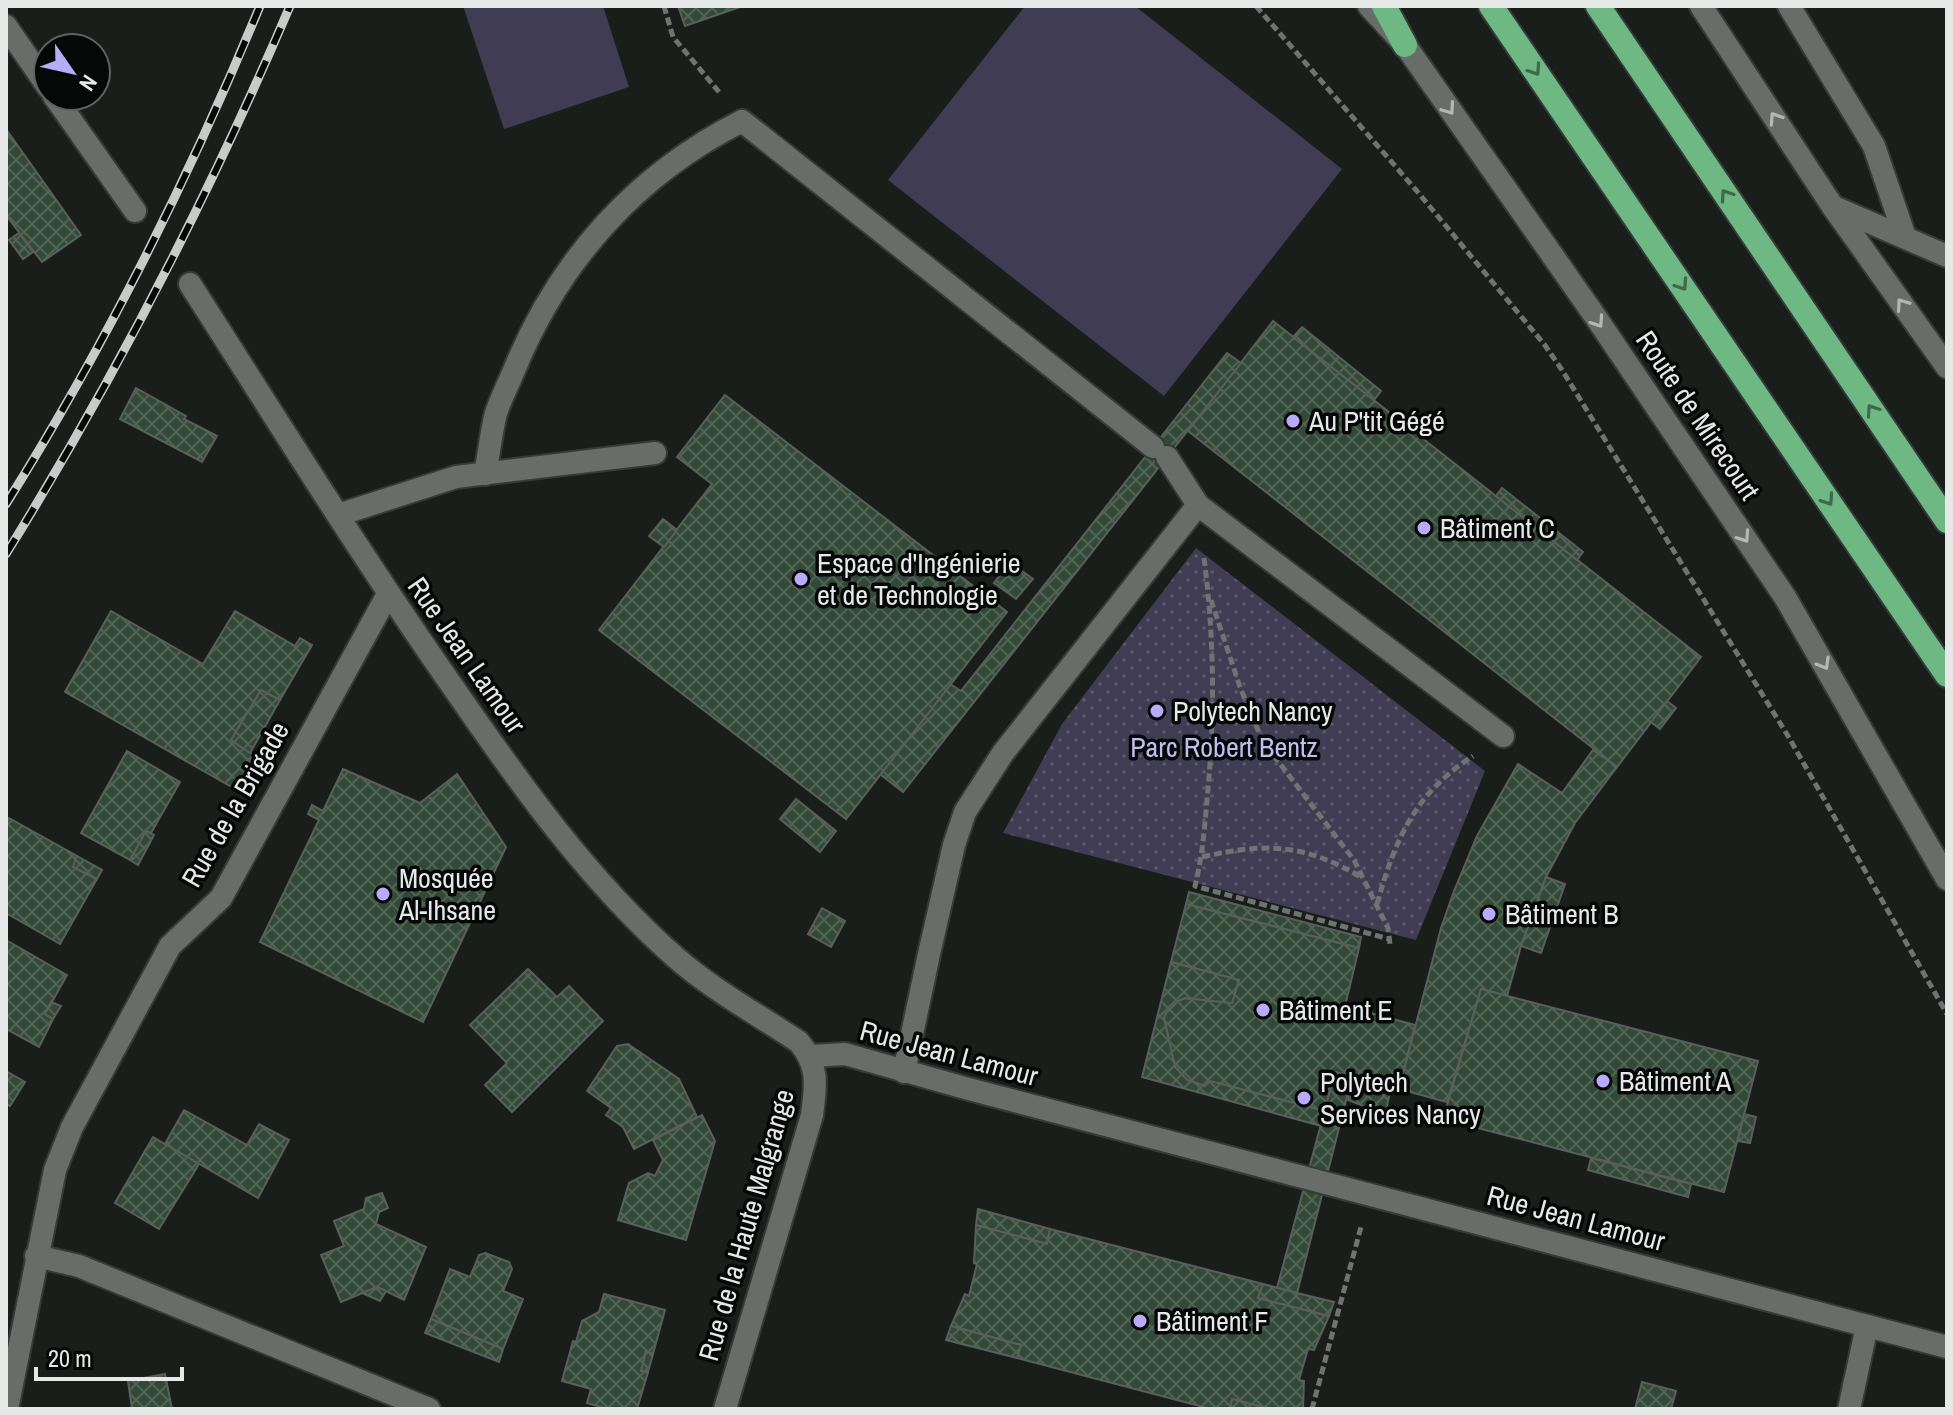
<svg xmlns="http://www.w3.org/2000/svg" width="1953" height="1415" viewBox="0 0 1953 1415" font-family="'Archivo Narrow',sans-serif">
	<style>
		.grass { fill: url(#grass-dots) }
		.garden { fill: #403c54 }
		.building { fill: url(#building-cross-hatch); stroke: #5b5f5b; stroke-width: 2 }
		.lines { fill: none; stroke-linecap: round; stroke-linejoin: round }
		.service-casing { stroke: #363a38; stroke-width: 26 }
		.minor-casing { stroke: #363a38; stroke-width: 26 }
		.secondary-casing { stroke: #363a38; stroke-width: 26 }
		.motorway-casing { stroke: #363a38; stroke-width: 28 }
		.path { stroke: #707371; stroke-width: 5; stroke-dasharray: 8 4; stroke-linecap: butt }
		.service { stroke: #686d69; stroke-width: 22 }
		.minor { stroke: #686d69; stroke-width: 22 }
		.secondary { stroke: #686d69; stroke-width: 22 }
		.motorway { stroke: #6eb983; stroke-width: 24 }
		.rail-casing { stroke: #c8cbc9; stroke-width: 9 }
		.rail { stroke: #060807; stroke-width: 6; stroke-dasharray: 18; stroke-linecap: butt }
		.oneway { stroke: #3f694b }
		.oneway2 { stroke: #b4b7b5 }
		.poi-dot { fill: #b8abf7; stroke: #060807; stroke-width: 3 }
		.labels { text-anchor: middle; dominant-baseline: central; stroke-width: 7; stroke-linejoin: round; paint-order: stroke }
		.street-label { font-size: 28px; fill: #e6e9e7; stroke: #060807 }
		.poi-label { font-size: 28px; fill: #e6e9e7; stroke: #060807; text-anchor: start }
		.park-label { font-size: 28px; fill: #c3bcee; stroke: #060807 }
	</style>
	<defs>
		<pattern id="grass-dots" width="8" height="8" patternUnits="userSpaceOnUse" patternTransform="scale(2)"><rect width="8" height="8" fill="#403c54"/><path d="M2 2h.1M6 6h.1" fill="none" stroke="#5c586d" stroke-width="1.8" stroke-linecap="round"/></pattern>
		<pattern id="building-cross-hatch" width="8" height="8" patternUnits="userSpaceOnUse" patternTransform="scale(2)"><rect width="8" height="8" fill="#324938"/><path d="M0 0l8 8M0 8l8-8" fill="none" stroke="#506355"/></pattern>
	</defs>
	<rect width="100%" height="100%" fill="#1a1e1b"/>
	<path class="grass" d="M1196,548L1485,771L1416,940L1003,833L1062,724Z"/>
	<g class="garden">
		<path d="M463,6H603L629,87L504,129Z"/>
		<path d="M1025,6H1135L1342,169L1164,396L888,180Z"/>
	</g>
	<g class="building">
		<path d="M678,6H743L685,26Z"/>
		<path d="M6,129L81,235L42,262L8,218L6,219Z"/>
		<path d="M19,233L33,252L23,259L9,240Z"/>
		<path d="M1273,321L1701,657L1617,767L1188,431Z"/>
		<path d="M1302,327L1381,391L1374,400L1293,337Z"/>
		<path d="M1227,353L1241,363L903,792L880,774L950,684L961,691Z"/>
		<path d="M136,388L186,416L184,419L217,436L202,462L120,419Z"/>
		<path d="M725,395L1007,612L846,819L599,630L712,484L677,457Z"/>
		<path d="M1502,488L1583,552L1577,560L1496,496Z"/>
		<path d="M663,519L677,530L664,547L649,536Z"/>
		<path d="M1010,562L1033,579L1016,599L994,583Z"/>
		<path d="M111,611L203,664L235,611L295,646L300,638L312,645L280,700L261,690L231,740L254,755L235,789L65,692Z"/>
		<path d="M261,690L280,700L250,753L231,740Z"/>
		<path d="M1667,701L1676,708L1660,729L1651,722Z"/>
		<path d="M1593,750L1617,767L1575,823L1546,877L1521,946L1507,996L1481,989L1447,1102L1399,1089L1441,928L1454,891L1477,836L1518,764L1562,793Z"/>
		<path d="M127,751L180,782L151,833L146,831L130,860L81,833Z"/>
		<path d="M343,769L420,803L457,774L506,847L423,1022L260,942L319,820L308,814L312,805L323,811Z"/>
		<path d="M796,799L836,831L820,852L780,819Z"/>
		<path d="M9,818L77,856L73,867L97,879L60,944L6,913V823Z"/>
		<path d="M146,831L154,835L138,865L130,860Z"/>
		<path d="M77,856L102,870L97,879L73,867Z"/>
		<path d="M1546,877L1565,884L1541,953L1521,946Z"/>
		<path d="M1189,892L1361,937L1359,948L1186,904Z"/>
		<path d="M1186,904L1359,948L1345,1006L1415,1025L1399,1089L1391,1087L1385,1115L1348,1100L1352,1077L1335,1072L1325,1111L1210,1081L1205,1086L1187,1080L1175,1067L1164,1018L1166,1013L1178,1001L1185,998L1232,1003L1239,980L1171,962Z"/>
		<path d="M822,908L845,921L831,947L808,934Z"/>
		<path d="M6,940L67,975L45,1014L53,1019L39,1047L6,1029Z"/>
		<path d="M1171,962L1239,980L1232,1003L1185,998L1178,1001L1166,1013L1164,1018L1175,1067L1187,1080L1205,1086L1210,1081L1325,1111L1321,1126L1142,1077Z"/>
		<path d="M528,969L557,997L569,986L603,1021L512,1112L485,1085L507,1063L470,1025Z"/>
		<path d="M1481,989L1758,1061L1724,1192L1443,1119Z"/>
		<path d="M51,1002L61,1006L53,1019L45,1014Z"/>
		<path d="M628,1044L679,1079L697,1117L634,1149L623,1127L606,1115L611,1108L587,1091L617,1046Z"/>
		<path d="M6,1071L25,1082L10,1106L6,1103Z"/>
		<path d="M1335,1072L1352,1077L1297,1293L1277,1288Z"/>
		<path d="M184,1110L247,1145L259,1124L289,1140L258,1198L165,1144Z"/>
		<path d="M1744,1114L1756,1117L1750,1143L1738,1141Z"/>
		<path d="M702,1115L715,1141L686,1240L618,1220L629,1183L648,1173L655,1176L663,1160L653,1140Z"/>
		<path d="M153,1137L199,1164L159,1229L115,1203Z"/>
		<path d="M1591,1158L1691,1184L1688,1197L1588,1170Z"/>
		<path d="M382,1193L388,1208L379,1212L376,1224L426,1247L404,1300L377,1287L341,1302L321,1255L344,1246L334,1221L364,1209L366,1198Z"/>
		<path d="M978,1209L1050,1229L1047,1244L976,1225Z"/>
		<path d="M976,1225L1047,1244L1050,1229L1263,1284L1258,1298L1329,1316L1314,1350L1308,1349L1299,1380L1304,1381L1303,1409H1270L1232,1399L1230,1409H1211L1017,1358L1021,1345L951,1326L965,1294L969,1296L977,1264L974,1263Z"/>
		<path d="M485,1253L509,1262L512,1269L503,1291L523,1299L503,1349L431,1319L450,1269L470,1277L479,1255Z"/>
		<path d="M1263,1284L1297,1293L1334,1302L1329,1316L1258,1298Z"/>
		<path d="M377,1287L386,1291L380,1301L362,1293Z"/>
		<path d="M604,1294L665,1310L653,1354L646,1351L641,1371L648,1372L637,1409H608L587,1403L591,1389L562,1381L573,1341L576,1342L582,1321L599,1312Z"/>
		<path d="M431,1319L503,1349L499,1362L425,1333Z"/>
		<path d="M951,1326L1021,1345L1017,1358L946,1340Z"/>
		<path d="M646,1351L653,1354L648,1372L641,1371Z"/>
		<path d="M165,1374L172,1409H132L128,1381Z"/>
		<path d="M1642,1382L1676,1391L1671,1409H1635Z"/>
		<path d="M1232,1399L1270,1409H1230Z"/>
	</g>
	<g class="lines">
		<defs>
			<g id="service">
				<path d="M1789,6L1874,146L1905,237"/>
				<path d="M1167,457L1198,505"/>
				<path d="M485,474C489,454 491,433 496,413C501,398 509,383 515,368C560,259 637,174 742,121L1153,447"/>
				<path d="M338,515L456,477L655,453"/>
				<path d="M904,1072L929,954L954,845L965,812L1003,753L1198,505L1503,736"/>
				<path d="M1849,1409L1867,1326"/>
			</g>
			<g id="minor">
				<path d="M6,26L48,87"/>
				<path d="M54,96L135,211"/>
				<path d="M190,284C277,420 362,557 455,690C520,784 588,880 674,956C711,989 757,1014 799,1042C819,1066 816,1085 812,1115L725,1409"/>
				<path d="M811,1056L845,1054L965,1088L1947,1347"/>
				<path d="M36,1256L79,1266L429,1409"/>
				<path d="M7,1409L55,1170L72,1127L170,946L221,898L388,594"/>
			</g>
			<g id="secondary">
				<path d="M1369,6L1405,45L1597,319L1785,597L1947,879"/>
				<path d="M1701,6L1833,207L1947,367"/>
				<path d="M1834,207L1947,256"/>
			</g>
			<g id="motorway">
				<path d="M1384,6L1405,45"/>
				<path d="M1491,6L1947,675"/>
				<path d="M1598,6L1947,521"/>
			</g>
		</defs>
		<use href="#service" class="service-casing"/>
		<use href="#minor" class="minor-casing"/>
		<use href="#secondary" class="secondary-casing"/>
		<use href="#motorway" class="motorway-casing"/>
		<g class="path">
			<path d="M664,6L673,37L719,92"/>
			<path d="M1256,6L1416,190L1544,344L1562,370L1788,736L1947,1014"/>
			<path d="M1204,558C1214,635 1215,711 1208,789C1205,822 1203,854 1195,886L1389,939"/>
			<path d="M1211,600L1240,687L1258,730L1271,752L1354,860L1388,928L1390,944"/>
			<path d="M1202,857C1268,842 1304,844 1363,878"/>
			<path d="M1377,904C1395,840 1414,794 1473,756"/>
			<path d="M1312,1409L1361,1227"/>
		</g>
		<use href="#service" class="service"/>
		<use href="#minor" class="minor"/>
		<use href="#secondary" class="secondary"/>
		<use href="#motorway" class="motorway"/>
		<defs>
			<g id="rail">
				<path d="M6,504C105,346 189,178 260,6"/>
				<path d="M6,554C115,378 209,196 290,6"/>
			</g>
		</defs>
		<use href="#rail" class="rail-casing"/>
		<use href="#rail" class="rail"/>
	</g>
	<defs><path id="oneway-chevron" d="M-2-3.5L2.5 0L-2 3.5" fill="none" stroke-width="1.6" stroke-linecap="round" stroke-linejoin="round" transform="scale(2)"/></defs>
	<g class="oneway">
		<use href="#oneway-chevron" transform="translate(1535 70) rotate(56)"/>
		<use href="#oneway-chevron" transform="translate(1726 195) rotate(-124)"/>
		<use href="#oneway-chevron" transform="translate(1682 285) rotate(56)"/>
		<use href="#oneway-chevron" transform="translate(1872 410) rotate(-124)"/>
		<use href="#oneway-chevron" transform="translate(1828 500) rotate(56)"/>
	</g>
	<g class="oneway2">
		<use href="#oneway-chevron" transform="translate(1449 109) rotate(55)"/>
		<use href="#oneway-chevron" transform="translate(1775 118) rotate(-123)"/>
		<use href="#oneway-chevron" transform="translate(1902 304) rotate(-125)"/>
		<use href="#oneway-chevron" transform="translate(1598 322) rotate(56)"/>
		<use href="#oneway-chevron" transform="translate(1744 537) rotate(56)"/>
		<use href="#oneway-chevron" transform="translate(1824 664) rotate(60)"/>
	</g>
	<g class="poi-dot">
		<circle cx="1293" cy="421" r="8"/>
		<circle cx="1424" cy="528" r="8"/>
		<circle cx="801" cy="579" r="8"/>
		<circle cx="1157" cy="711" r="8"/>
		<circle cx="383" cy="894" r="8"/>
		<circle cx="1489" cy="914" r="8"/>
		<circle cx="1263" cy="1010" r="8"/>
		<circle cx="1603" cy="1081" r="8"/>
		<circle cx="1304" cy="1098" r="8"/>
		<circle cx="1140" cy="1321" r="8"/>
	</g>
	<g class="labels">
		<g class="street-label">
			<text transform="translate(1698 415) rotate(56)">Route de Mirecourt</text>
			<text transform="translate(467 655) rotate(55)">Rue Jean Lamour</text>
			<text transform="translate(235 804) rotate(-60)">Rue de la Brigade</text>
			<text transform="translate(949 1053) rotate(15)">Rue Jean Lamour</text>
			<text transform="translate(1576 1218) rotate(15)">Rue Jean Lamour</text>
			<text transform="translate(746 1225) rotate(-74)">Rue de la Haute Malgrange</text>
		</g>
		<g class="poi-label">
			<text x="1309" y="421">Au P'tit Gégé</text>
			<text x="1440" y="528">Bâtiment C</text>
			<text x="817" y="563">Espace d'Ingénierie<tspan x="817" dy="32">et de Technologie</tspan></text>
			<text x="1173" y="711">Polytech Nancy</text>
			<text x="399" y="878">Mosquée<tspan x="399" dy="32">Al-Ihsane</tspan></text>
			<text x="1505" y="914">Bâtiment B</text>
			<text x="1279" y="1010">Bâtiment E</text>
			<text x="1619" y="1081">Bâtiment A</text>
			<text x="1320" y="1082">Polytech<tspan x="1320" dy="32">Services Nancy</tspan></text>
			<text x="1156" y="1321">Bâtiment F</text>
		</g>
		<g class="park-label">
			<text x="1224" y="747">Parc Robert Bentz</text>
		</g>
	</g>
	<rect width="1953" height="1415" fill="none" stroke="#e6e9e7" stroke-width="16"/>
	<g transform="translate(72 72) rotate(124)"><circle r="38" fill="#060807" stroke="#606261" stroke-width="2"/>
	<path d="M0-6L14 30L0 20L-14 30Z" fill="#b8abf7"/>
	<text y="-12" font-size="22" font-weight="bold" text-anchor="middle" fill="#e6e9e7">N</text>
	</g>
	<path d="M36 1367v12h146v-12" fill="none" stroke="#e6e9e7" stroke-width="4"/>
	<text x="48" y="1367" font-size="24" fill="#e6e9e7" stroke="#060807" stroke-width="6" paint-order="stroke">20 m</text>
</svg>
